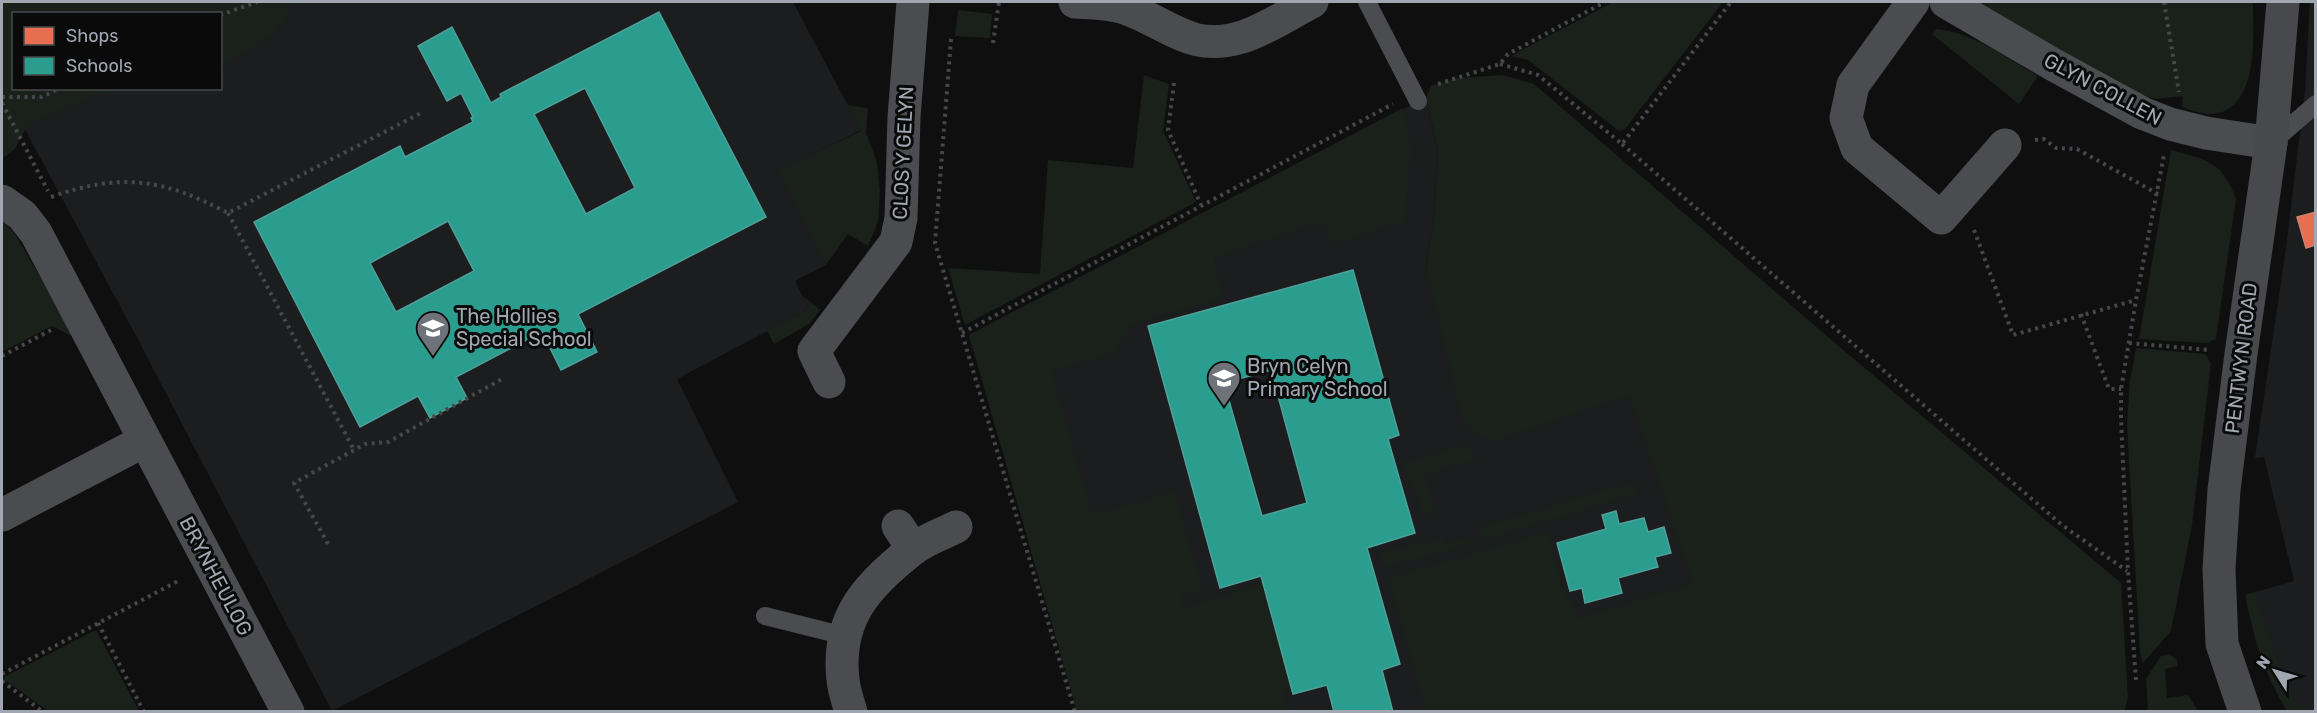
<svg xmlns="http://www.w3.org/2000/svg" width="2317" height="713" viewBox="0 0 2317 713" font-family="Rubik,sans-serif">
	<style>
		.built { fill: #1c1d1e }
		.green { fill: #1a201a }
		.shops { fill: #e76f51; stroke: #d2806e; stroke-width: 1.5 }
		.schools { fill: #2a9d8f; stroke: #4ea099; stroke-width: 1.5; fill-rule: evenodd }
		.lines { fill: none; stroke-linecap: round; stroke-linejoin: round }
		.path { stroke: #45474a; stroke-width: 4; stroke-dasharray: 3 4.5; stroke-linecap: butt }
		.lane { stroke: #4a4c4f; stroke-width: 18 }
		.street { stroke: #4a4c4f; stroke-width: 33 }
		.secondary { stroke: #48494c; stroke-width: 33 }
		.labels { text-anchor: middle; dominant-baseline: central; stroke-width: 6; stroke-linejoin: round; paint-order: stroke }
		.street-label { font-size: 20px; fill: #a1a7b1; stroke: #0a0a0b }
		.poi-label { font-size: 20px; fill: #a1a7b1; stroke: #0a0a0b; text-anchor: start }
	</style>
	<rect width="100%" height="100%" fill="#0f0f10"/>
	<g class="built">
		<path d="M232,2H793L861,130L779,171L826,265L795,281L809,309L677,379L738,502L332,711L135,334L21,122L73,89L220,88V14Z"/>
		<path d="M2310,2H2315V711H2298L2281,681L2252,593L2294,581L2264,457L2255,458L2286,248L2305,90Z"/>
		<path d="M1426,97L1438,152L1434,217L1426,269L1647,388L1757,711H1077L969,335Z"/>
	</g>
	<g class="green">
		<path d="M2,2H293C285,33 247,52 221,66L220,14H14V88L121,89L97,95L28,124L15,149L2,159Z"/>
		<path d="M1613,2H1723L1625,129L1619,131L1528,60L1511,56Z"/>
		<path d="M1969,2H2253C2253,34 2260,109 2213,114C2203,115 2191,110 2182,107L2183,96L2155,99L2116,86Z"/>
		<path d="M958,10L992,14L990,38L955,36Z"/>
		<path d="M1937,29C1974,33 2007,58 2038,76L2019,104L1932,34Z"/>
		<path d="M1144,75L1169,84L1163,131L1196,202L965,325L948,268L1040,274L1048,160L1133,168Z"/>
		<path d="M1503,75L1534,84L1835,343L2121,583L2128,698L2124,712L1426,711L1388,578L1548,532L1567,599L1572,598L1577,618L1693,584L1630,395L1494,441L1479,436L1462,419L1426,269L1434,216L1438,152L1426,97L1431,86L1457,78Z"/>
		<path d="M847,105L868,108L866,133L877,162L880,191L878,221L868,246L848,234L826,265L778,170L861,131Z"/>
		<path d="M1403,108L1410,141V160L1406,221L1331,245L1323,222L1214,257L1224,298L1129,325L1130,330L1113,354L1052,371L1092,514L1175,491L1203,590L1181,596L1183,607L1263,584L1292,690L1283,692L1289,711H1077L969,335Z"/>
		<path d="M2171,150C2206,159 2223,162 2236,199L2216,339L2207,343L2139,339Z"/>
		<path d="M2,219L15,234L74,335L71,336L52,326L2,352Z"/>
		<path d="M803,296L820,310L809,324L774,344L767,331L809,309Z"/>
		<path d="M2136,348L2205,354L2211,363L2192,525L2171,631L2143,663L2140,653L2127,425L2130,381Z"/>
		<path d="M1470,443L1475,460L1425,475L1436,512L1423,516L1414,486L1410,485L1403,463Z"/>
		<path d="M1634,481L1638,494L1482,541L1478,528Z"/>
		<path d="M1444,537L1446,544L1466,538L1473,543L1384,568L1380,552Z"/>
		<path d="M2255,592L2283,680L2301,711H2287C2265,675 2253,637 2245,595Z"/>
		<path d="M96,630L139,711H48L2,678Z"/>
		<path d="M2170,654L2177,660L2178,666L2165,669L2167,698L2188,695L2198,711H2148L2146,679L2161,656Z"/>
	</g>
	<path class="shops" d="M2316,212V245L2306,248L2297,217Z"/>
	<g class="schools">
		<path d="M659,12L766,217L578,314L597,352L561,370L542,332L456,377L467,398L430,418L418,396L360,427L254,222L400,146L405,157L473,122L471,118L473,117L461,93L447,101L418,46L452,27L491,103L501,97L500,94ZM585,88L635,188L586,214L534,114ZM448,221L474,271L396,312L370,263Z"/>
		<path d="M1353,270L1399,435L1388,439L1415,533L1367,548L1400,664L1382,670L1393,712H1334L1327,685L1293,694L1261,576L1220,588L1148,326ZM1271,370L1307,503L1262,516L1224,383Z"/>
		<path d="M1616,511L1619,524L1644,518L1648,532L1664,527L1671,553L1655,557L1658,567L1618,578L1622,593L1585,603L1582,588L1570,591L1557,543L1606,529L1602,515Z"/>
	</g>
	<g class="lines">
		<g class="path">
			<path d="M2164,2L2179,92"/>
			<path d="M220,15L257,2"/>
			<path d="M951,39L935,243L1075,712"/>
			<path d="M993,43L999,2"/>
			<path d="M1500,64L1538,75L1622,144L1731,2"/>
			<path d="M1174,83L1168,130L1201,205"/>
			<path d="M1438,84L1500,64L1508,54L1605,2"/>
			<path d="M2,97H42L60,88"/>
			<path d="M2,103L48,191"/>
			<path d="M2035,140L2044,139L2056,148L2077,149L2158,194"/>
			<path d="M1622,144L2062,525L2127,571"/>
			<path d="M51,197C122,172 163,179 228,213L421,113"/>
			<path d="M228,213L354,450"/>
			<path d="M1974,230L2013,335L2136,300"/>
			<path d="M2081,314L2109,389H2121"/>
			<path d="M962,333L1393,104"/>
			<path d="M2129,343L2209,350"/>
			<path d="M2,356L51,330"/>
			<path d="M328,544L294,483L365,444L388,442L502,379"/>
			<path d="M98,623L144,712"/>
			<path d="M2,674L178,581"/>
			<path d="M2136,680L2128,571L2121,419V389L2136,300L2164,155"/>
			<path d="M2,681L43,712"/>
		</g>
		<g class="lane">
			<path d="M1367,2L1418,101"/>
			<path d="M2271,143L2316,104"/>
			<path d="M765,616L845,636"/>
		</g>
		<g class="street">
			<path d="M1075,2C1091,3 1110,3 1125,8C1170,24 1190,53 1242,37C1263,31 1292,12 1312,2"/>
			<path d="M1913,2L1853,85L1846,118L1857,148L1941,218L2005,145"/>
			<path d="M1946,2L2054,65L2142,113L2170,124L2206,133L2271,143"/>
			<path d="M2,201L22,215L36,233L288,712"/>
			<path d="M829,382L814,351L896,242L901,218L904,117L913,2"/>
			<path d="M2,515L144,441"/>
			<path d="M898,526L913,549"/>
			<path d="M851,712C848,701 844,691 843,680C836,619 866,586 912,550C924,540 942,534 956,527"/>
		</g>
		<path class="secondary" d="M2245,712L2222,644L2219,569L2224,490L2241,354L2271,143L2283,2"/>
	</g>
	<defs>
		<symbol id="school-pin" viewBox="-11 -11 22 30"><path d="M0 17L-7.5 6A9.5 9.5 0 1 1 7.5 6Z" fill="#6e7279" stroke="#0a0a0b"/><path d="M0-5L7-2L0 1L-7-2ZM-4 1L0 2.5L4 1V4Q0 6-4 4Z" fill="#fff"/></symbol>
	</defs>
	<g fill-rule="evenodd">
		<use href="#school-pin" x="414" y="309" width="38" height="52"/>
		<use href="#school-pin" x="1205" y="359" width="38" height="52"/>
	</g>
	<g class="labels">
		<g class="street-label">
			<text transform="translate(2103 89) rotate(28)">GLYN COLLEN</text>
			<text transform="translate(903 153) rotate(-87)">CLOS Y GELYN</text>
			<text transform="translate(2241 358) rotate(-83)">PENTWYN ROAD</text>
			<text transform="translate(216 576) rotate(62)">BRYNHEULOG</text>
		</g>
		<g class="poi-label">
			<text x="456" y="316">The Hollies<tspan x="456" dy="23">Special School</tspan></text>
			<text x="1247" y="366">Bryn Celyn<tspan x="1247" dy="23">Primary School</tspan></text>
		</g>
	</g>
	<rect width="2317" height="713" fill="none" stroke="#a1a7b1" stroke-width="6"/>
	<rect x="12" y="12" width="210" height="78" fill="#0a0a0b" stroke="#46494d" stroke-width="1.5"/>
	<rect x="24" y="27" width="30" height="18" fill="#e76f51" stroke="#46494d" stroke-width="1.5"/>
	<text x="66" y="42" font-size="18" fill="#a1a7b1">Shops</text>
	<rect x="24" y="57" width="30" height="18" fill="#2a9d8f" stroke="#46494d" stroke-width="1.5"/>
	<text x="66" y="72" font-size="18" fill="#a1a7b1">Schools</text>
	<g transform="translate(2275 671) rotate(307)" stroke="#0a0a0b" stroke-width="4.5" paint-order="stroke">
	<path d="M0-4.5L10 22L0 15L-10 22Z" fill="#a1a7b1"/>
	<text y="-9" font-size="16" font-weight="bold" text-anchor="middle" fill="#a1a7b1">N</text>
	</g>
</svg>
